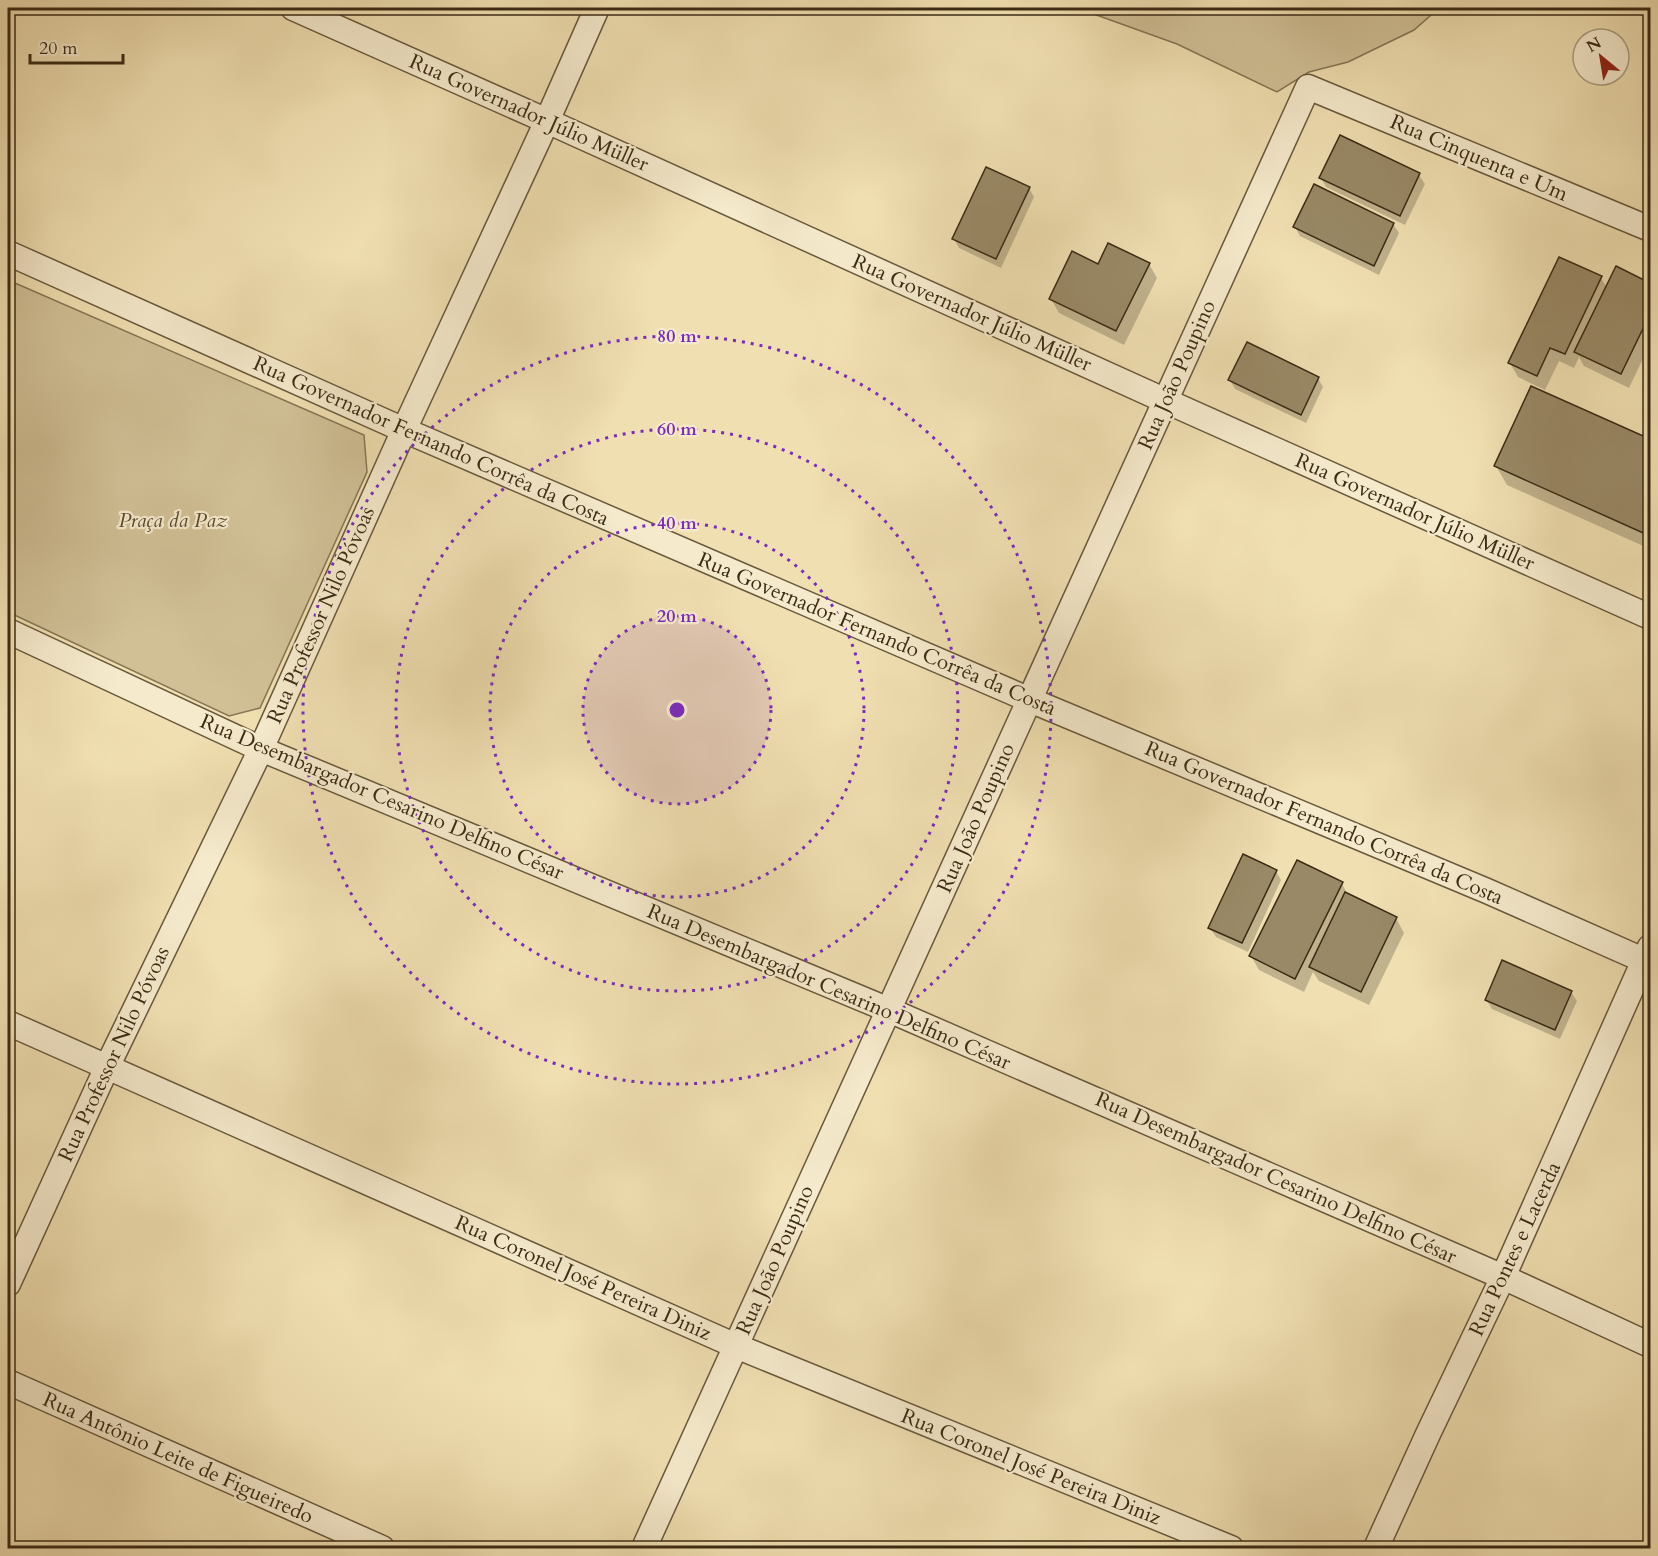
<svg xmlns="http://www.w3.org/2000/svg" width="1658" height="1556" viewBox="0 0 1658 1556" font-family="Cardo,serif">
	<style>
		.green { fill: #d1c096; stroke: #867656; stroke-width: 1.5 }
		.shadow { fill: #0003 }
		.building { fill: #998966; stroke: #3b2b15; stroke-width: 1.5 }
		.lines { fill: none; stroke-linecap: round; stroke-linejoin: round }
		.minor-casing { stroke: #68583c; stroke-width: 27 }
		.minor { stroke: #f5eacc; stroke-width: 24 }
		.ring { fill: none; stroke: #7b2cbf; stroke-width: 3; stroke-dasharray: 3 6 }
		.labels { text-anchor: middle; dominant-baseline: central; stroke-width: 4.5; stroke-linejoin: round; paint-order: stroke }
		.street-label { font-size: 21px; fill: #3b2b15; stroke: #f5eacc }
		.park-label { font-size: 21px; font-style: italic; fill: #59492f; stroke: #f5eacc }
		.centre { fill: #7b2cbf; stroke: #f5eacc; stroke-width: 3 }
		.ring-label { font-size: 18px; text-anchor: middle; font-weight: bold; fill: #7b2cbf; stroke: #f5eacc; stroke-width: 4.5; stroke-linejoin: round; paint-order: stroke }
	</style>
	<rect width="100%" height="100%" fill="#f0dfb1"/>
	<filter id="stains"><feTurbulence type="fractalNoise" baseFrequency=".00333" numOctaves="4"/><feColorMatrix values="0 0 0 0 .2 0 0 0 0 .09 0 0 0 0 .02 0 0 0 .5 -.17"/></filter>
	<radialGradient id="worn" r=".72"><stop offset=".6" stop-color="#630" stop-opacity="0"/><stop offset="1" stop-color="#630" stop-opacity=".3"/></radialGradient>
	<g class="green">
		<path d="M1077,8H1439L1414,30L1348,62L1309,72L1277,92L1177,44Z"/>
		<path d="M8,280L364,435L367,472L260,708L229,716L8,612Z"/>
	</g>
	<g class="shadow">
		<path d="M1419,175L1425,184L1405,225L1326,187L1321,178Z"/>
		<path d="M1029,188L1034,197L1001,268L959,248L954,239Z"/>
		<path d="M1393,224L1399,233L1379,275L1300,236L1295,227Z"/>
		<path d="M1149,264L1157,278L1124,345L1059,313L1051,299L1099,266Z"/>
		<path d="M1617,268L1650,285V344L1629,388L1584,366L1579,357L1574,368L1559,361L1545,390L1518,377L1510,363L1601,278L1607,288Z"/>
		<path d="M1318,378L1323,387L1306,423L1235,389L1230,380Z"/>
		<path d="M1532,388L1650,441V549L1507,485L1496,466Z"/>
		<path d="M1276,871L1281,880L1248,952L1216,937L1210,928Z"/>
		<path d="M1342,884L1349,896L1396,918L1404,933L1369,1005L1319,981L1313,972L1304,992L1259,970L1251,956Z"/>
		<path d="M1571,992L1577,1001L1560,1039L1492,1009L1486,999Z"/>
	</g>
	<g class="building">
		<path d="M1340,135L1420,173L1400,216L1319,178Z"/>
		<path d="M986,167L1030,187L996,259L952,239Z"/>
		<path d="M1314,184L1394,223L1374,266L1293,227Z"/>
		<path d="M1108,243L1150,263L1116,331L1049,299L1072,251L1098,264Z"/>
		<path d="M1559,257L1602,276L1565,354L1550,348L1537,376L1508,363Z"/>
		<path d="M1616,266L1650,283V314L1621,374L1574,352Z"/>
		<path d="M1247,342L1319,377L1301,415L1228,380Z"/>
		<path d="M1531,386L1650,439V536L1494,466Z"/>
		<path d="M1243,854L1277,870L1242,943L1208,928Z"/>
		<path d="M1297,860L1343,882L1295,979L1249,956Z"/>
		<path d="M1345,892L1397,917L1361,992L1309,967Z"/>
		<path d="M1502,960L1572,991L1555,1030L1485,1000Z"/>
	</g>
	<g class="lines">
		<defs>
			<g id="minor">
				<path d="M293,8L547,121L1166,401L1650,617"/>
				<path d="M8,253L404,430L1030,700L1487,891L1650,963"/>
				<path d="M8,631L261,749L889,1010L1503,1277L1650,1345"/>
				<path d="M8,1023L736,1346L1231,1548"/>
				<path d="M8,1284L107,1067L261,749L404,430L547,121L597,8"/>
				<path d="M8,1382L382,1548"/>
				<path d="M644,1548L1308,87L1650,229"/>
				<path d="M1376,1548L1428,1434L1503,1277L1650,947"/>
			</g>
		</defs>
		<use href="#minor" class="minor-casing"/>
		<use href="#minor" class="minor"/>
	</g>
	<circle cx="677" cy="710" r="94" fill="#7b2cbf" fill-opacity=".12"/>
	<g class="ring">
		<circle cx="677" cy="710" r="94"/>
		<circle cx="677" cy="710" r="187"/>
		<circle cx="677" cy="710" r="281"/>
		<circle cx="677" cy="710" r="374"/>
	</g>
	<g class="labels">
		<g class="street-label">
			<text transform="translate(529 113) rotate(24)">Rua Governador Júlio Müller</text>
			<text transform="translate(1479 158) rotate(23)">Rua Cinquenta e Um</text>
			<text transform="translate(972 313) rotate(24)">Rua Governador Júlio Müller</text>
			<text transform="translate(1177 375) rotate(-66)">Rua João Poupino</text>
			<text transform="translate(431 441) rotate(24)">Rua Governador Fernando Corrêa da Costa</text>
			<text transform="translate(1415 512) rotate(24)">Rua Governador Júlio Müller</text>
			<text transform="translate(321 615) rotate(-66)">Rua Professor Nilo Póvoas</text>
			<text transform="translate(877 634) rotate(23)">Rua Governador Fernando Corrêa da Costa</text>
			<text transform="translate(382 797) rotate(23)">Rua Desembargador Cesarino Delfino César</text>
			<text transform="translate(976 818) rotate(-66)">Rua João Poupino</text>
			<text transform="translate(1324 823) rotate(23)">Rua Governador Fernando Corrêa da Costa</text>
			<text transform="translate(829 987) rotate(23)">Rua Desembargador Cesarino Delfino César</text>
			<text transform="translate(114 1054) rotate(-65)">Rua Professor Nilo Póvoas</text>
			<text transform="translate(1276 1178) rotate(24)">Rua Desembargador Cesarino Delfino César</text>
			<text transform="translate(1515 1249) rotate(-65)">Rua Pontes e Lacerda</text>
			<text transform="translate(775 1260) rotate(-66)">Rua João Poupino</text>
			<text transform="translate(583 1278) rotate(24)">Rua Coronel José Pereira Diniz</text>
			<text transform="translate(178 1458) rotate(24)">Rua Antônio Leite de Figueiredo</text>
			<text transform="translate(1031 1467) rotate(22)">Rua Coronel José Pereira Diniz</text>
		</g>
		<g class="park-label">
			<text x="173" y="520">Praça da Paz</text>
		</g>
	</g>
	<circle cx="677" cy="710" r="9" class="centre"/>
	<g class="ring-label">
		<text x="677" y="342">80 m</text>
		<text x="677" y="435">60 m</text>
		<text x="677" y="529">40 m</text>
		<text x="677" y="622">20 m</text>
	</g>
	<rect width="1658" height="1556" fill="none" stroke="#f0dfb1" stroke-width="30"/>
	<rect x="9" y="9" width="1640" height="1538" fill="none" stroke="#3b2b15" stroke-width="3"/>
	<rect x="15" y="15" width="1628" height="1526" fill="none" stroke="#3b2b15" stroke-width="1.5"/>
	<g transform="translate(1601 57) rotate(330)"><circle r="28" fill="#f5eacc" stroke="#ab9e83" stroke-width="1.5"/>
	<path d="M0-4.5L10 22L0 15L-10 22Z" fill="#8f2418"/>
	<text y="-9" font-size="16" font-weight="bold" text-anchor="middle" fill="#3b2b15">N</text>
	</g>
	<path d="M30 54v9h93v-9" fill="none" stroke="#3b2b15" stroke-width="3"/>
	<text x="39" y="54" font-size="18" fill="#3b2b15" stroke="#f5eacc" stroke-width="4.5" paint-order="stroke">20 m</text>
	<rect width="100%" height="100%" filter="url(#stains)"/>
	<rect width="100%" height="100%" fill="url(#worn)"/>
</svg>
